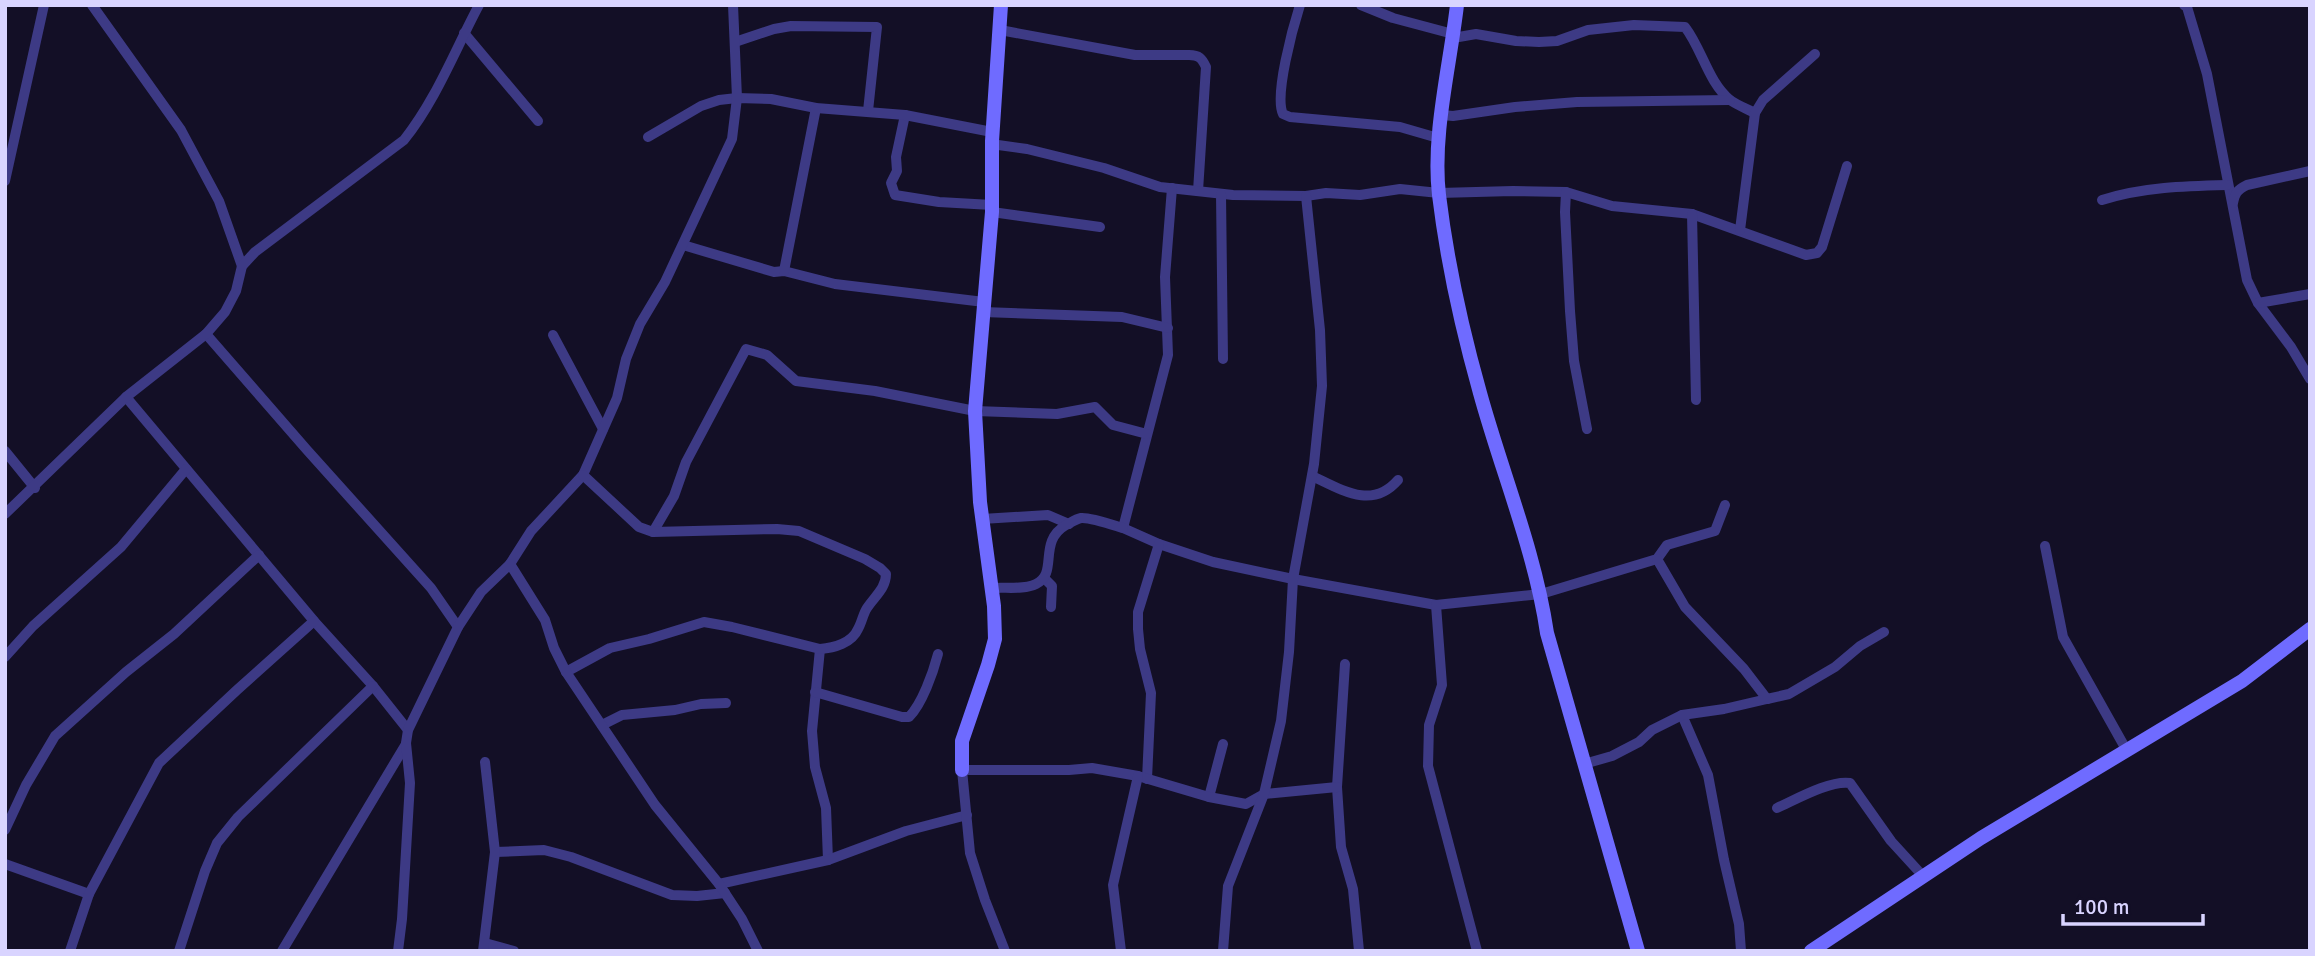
<svg xmlns="http://www.w3.org/2000/svg" width="2315" height="956" viewBox="0 0 2315 956" font-family="Signika,sans-serif">
	<style>
		.lines { fill: none; stroke-linecap: round; stroke-linejoin: round }
		.street { stroke: #3d3a85; stroke-width: 10 }
		.secondary { stroke: #6f6bff; stroke-width: 14 }
	</style>
	<rect width="100%" height="100%" fill="#130f26"/>
	<g class="lines">
		<g class="street">
			<path d="M92,5L181,130L219,201L242,266"/>
			<path d="M1300,5C1293,27 1274,96 1283,114L1290,117L1400,127L1438,138"/>
			<path d="M1361,5L1393,18L1453,34"/>
			<path d="M2184,5L2187,7L2207,74L2247,280L2258,303L2291,347L2310,379"/>
			<path d="M1000,30L1135,55H1189C1199,55 1202,58 1206,67L1198,191"/>
			<path d="M464,33L538,121"/>
			<path d="M1453,38L1476,34L1516,41L1539,42L1557,41L1588,30L1634,25L1685,27C1702,49 1708,82 1730,100C1737,105 1747,109 1755,113"/>
			<path d="M735,42L774,29L791,26L877,27L868,111"/>
			<path d="M905,115L896,157L897,171L891,183L895,195L939,202L992,205"/>
			<path d="M1442,115L1453,116L1515,107L1577,102L1730,100"/>
			<path d="M648,137L701,106L719,100L737,98L771,99L816,108L905,115L992,132"/>
			<path d="M991,144L1027,149L1104,168L1160,187L1233,195L1306,196L1326,193L1360,195L1400,189L1439,193L1513,191L1566,192L1612,206L1692,214L1806,255L1817,253L1822,247L1847,166"/>
			<path d="M5,181L44,5"/>
			<path d="M1172,188L1165,277L1168,355L1123,528L1159,544L1213,562L1293,579L1436,605L1541,594L1657,559L1667,545L1715,531L1725,505"/>
			<path d="M1566,192L1565,212L1570,311L1574,361L1587,429"/>
			<path d="M1221,194L1223,359"/>
			<path d="M2102,200C2143,187 2185,186 2227,185"/>
			<path d="M2233,203C2235,193 2237,190 2247,185L2310,171"/>
			<path d="M992,212L1100,227"/>
			<path d="M1692,214L1696,400"/>
			<path d="M1740,230L1755,113L1763,100L1815,54"/>
			<path d="M683,245L774,272L784,271L835,284L984,302"/>
			<path d="M784,271L816,108"/>
			<path d="M2258,303L2310,294"/>
			<path d="M983,312L1122,317L1168,328"/>
			<path d="M206,334L307,450L431,588L458,627"/>
			<path d="M553,335L603,429"/>
			<path d="M126,397L314,621L373,686L408,730"/>
			<path d="M5,451L35,488"/>
			<path d="M1312,476C1342,490 1372,510 1398,480"/>
			<path d="M5,514L126,397L206,334L225,312L236,291L242,266L255,252L404,140C436,100 455,50 479,5"/>
			<path d="M982,519L1048,515L1069,524"/>
			<path d="M653,532L674,496L686,462L746,349L767,355L796,381L875,391L975,411L1057,414L1095,407L1113,425L1147,434"/>
			<path d="M2045,546L2063,637L2127,751"/>
			<path d="M510,564L531,531L583,475L617,398L626,359L640,324L665,282L732,139L737,98L733,5"/>
			<path d="M1044,578L1052,586L1051,607"/>
			<path d="M993,588C1006,587 1024,590 1036,584C1059,573 1037,542 1066,525C1070,523 1076,519 1081,518C1090,517 1113,525 1123,528"/>
			<path d="M1436,605L1442,685L1429,725L1428,766L1477,951"/>
			<path d="M820,649L812,731L815,767L826,808L828,860"/>
			<path d="M5,657L33,626L121,547L186,469"/>
			<path d="M1345,664L1337,787L1341,847L1353,889L1359,951"/>
			<path d="M566,672L610,648L649,639L704,622L732,627L820,649C834,648 852,643 858,629C862,622 863,614 867,608C875,596 886,588 886,574L880,568L865,559L799,531L777,529L653,532L639,527L583,475"/>
			<path d="M815,692L902,717H909C922,704 933,673 938,654"/>
			<path d="M1767,699L1789,694L1835,667L1860,646L1884,632"/>
			<path d="M1682,715L1708,775L1724,860L1739,924L1741,951"/>
			<path d="M602,725L622,715L675,710L701,704L726,703"/>
			<path d="M1584,764L1612,756L1639,742L1652,730L1682,715L1724,709L1767,699L1744,669L1685,607L1657,559"/>
			<path d="M1147,779L1151,693L1140,649L1138,629V612L1159,544"/>
			<path d="M1209,797L1223,744"/>
			<path d="M1777,808C1795,800 1830,780 1850,783L1891,841L1923,876"/>
			<path d="M5,830L26,785L55,736L126,672L174,634L259,555"/>
			<path d="M495,852L544,850L571,857L672,895L697,896L725,893"/>
			<path d="M5,864L89,894"/>
			<path d="M719,884L828,860L906,831L967,815"/>
			<path d="M485,943L514,951"/>
			<path d="M70,951L89,894L159,763L237,690L314,621"/>
			<path d="M179,951L205,871L217,843L238,817L373,686"/>
			<path d="M282,951L406,744"/>
			<path d="M398,951L402,919L410,783L406,743L408,730L458,627L481,592L510,564L545,620L554,648L566,672L655,805L719,884L742,919L758,951"/>
			<path d="M483,951L495,852L485,762"/>
			<path d="M1005,951L985,900L970,853L962,770H1069L1092,768L1138,776L1209,797L1246,804L1264,794L1337,787"/>
			<path d="M1121,951L1113,885L1138,776"/>
			<path d="M1223,951L1228,886L1264,794L1281,721L1289,652L1293,579L1314,464L1322,386L1320,330L1306,196"/>
		</g>
		<g class="secondary">
			<path d="M1457,5C1450,66 1432,135 1439,195C1447,261 1462,329 1480,393C1502,473 1535,551 1547,633L1638,951"/>
			<path d="M962,770V741L988,665L995,639L994,606L980,502L975,411L992,212V141L1001,5"/>
			<path d="M1811,951L1981,838L2242,681L2310,629"/>
		</g>
	</g>
	<rect width="2315" height="956" fill="none" stroke="#d9d4ff" stroke-width="14"/>
	<path d="M2063 914v10h140v-10" fill="none" stroke="#d9d4ff" stroke-width="3.5"/>
	<text x="2074" y="914" font-size="21" fill="#d9d4ff" stroke="#130f26" stroke-width="5" paint-order="stroke">100 m</text>
</svg>
